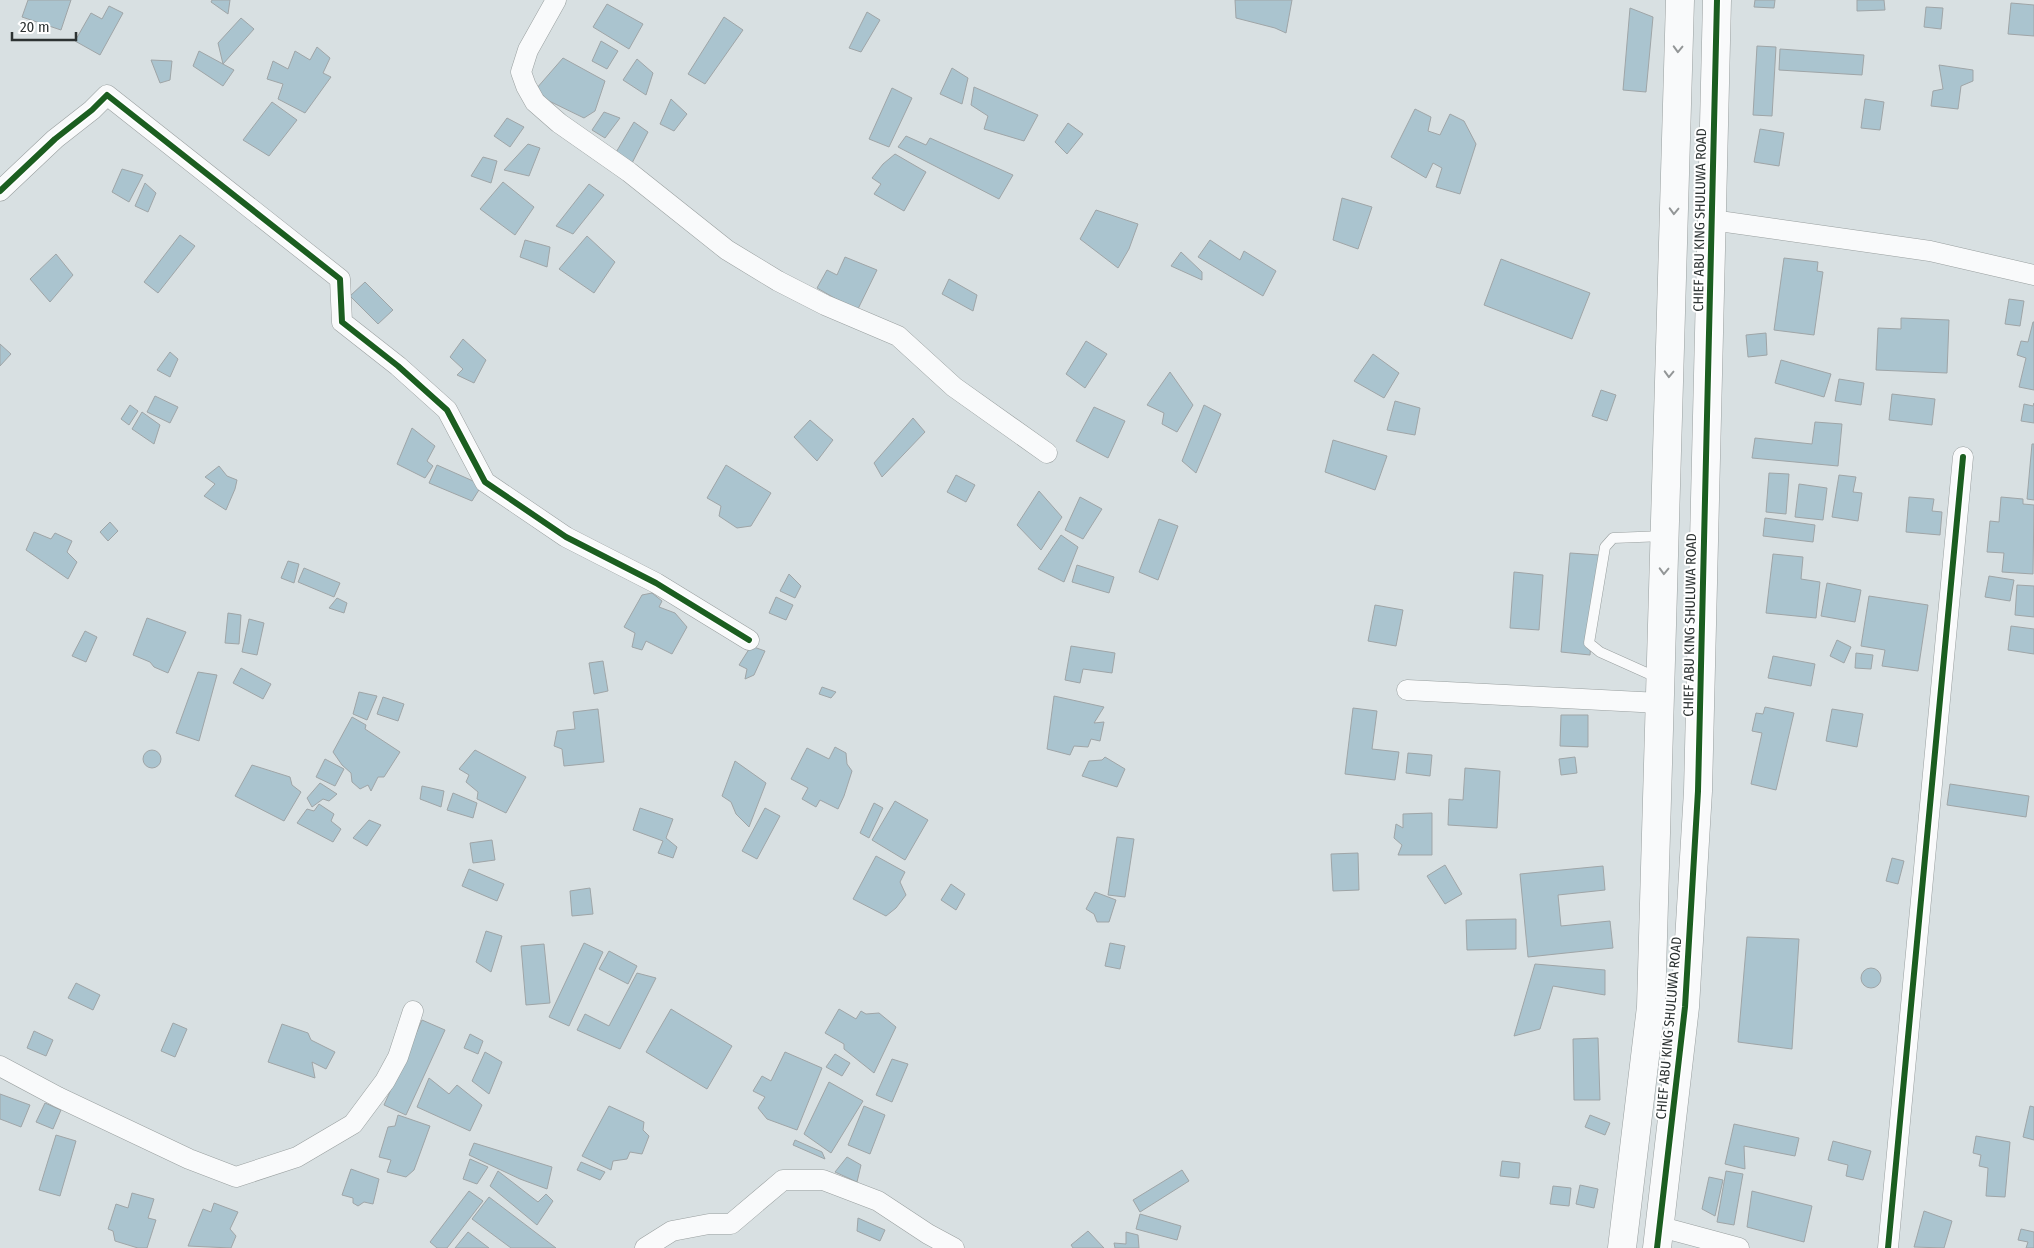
<svg xmlns="http://www.w3.org/2000/svg" width="2034" height="1248" viewBox="0 0 2034 1248" font-family="'Fira Sans Condensed',sans-serif">
	<style>
		.building { fill: #aac4cf; stroke: #9fa5a7 }
		.lines { fill: none; stroke-linecap: round; stroke-linejoin: round }
		.lane-casing { stroke: #999f9f; stroke-width: 11 }
		.street-casing { stroke: #999f9f; stroke-width: 21 }
		.secondary-casing { stroke: #999f9f; stroke-width: 29 }
		.lane { stroke: #f9fafb; stroke-width: 10 }
		.street { stroke: #f9fafb; stroke-width: 20 }
		.secondary { stroke: #f9fafb; stroke-width: 28 }
		.cycleway-casing { stroke: #fff; stroke-width: 9 }
		.cycleway { stroke: #1b5e20; stroke-width: 6 }
		.oneway { stroke: #939697 }
		.labels { text-anchor: middle; dominant-baseline: central; stroke-width: 4; stroke-linejoin: round; paint-order: stroke }
		.street-label { font-size: 14px; fill: #2d3333; stroke: #fff }
	</style>
	<rect width="100%" height="100%" fill="#d8e0e2"/>
	<g class="building">
		<path d="M28,0H71L61,30L22,17Z"/>
		<path d="M212,0H230L228,14L211,2Z"/>
		<path d="M1235,0H1292L1286,33L1275,28L1236,18Z"/>
		<path d="M1755,0H1775L1774,8L1754,7Z"/>
		<path d="M1857,0H1884L1885,10L1857,11Z"/>
		<path d="M2011,3L2034,5V36L2008,34Z"/>
		<path d="M607,4L643,24L629,49L593,27Z"/>
		<path d="M109,6L123,13L100,55L75,41L91,13L102,19Z"/>
		<path d="M1926,7L1943,8L1941,29L1924,27Z"/>
		<path d="M1630,8L1653,17L1646,92L1623,90Z"/>
		<path d="M867,12L880,20L861,52L849,48Z"/>
		<path d="M724,17L743,30L705,84L688,74Z"/>
		<path d="M241,18L254,29L223,64L218,43Z"/>
		<path d="M601,41L618,51L607,69L592,61Z"/>
		<path d="M1757,46L1776,47L1772,116L1753,115Z"/>
		<path d="M317,47L330,58L323,73L331,77L305,113L278,99L283,84L267,79L273,61L288,69L295,51L310,60Z"/>
		<path d="M1780,49L1864,55L1862,75L1779,70Z"/>
		<path d="M199,51L234,70L223,86L193,66Z"/>
		<path d="M563,58L605,81L595,111L584,118L547,100L536,89Z"/>
		<path d="M637,59L653,73L646,95L623,80Z"/>
		<path d="M151,60L172,61L170,80L160,83Z"/>
		<path d="M1939,65L1973,70V81L1961,86L1958,109L1931,106L1933,91L1943,89Z"/>
		<path d="M952,68L968,78L962,104L940,94Z"/>
		<path d="M974,87L1038,115L1024,141L984,129L988,116L971,105Z"/>
		<path d="M892,88L912,98L889,147L869,139Z"/>
		<path d="M671,99L687,114L674,131L660,124Z"/>
		<path d="M1865,99L1884,102L1880,130L1861,128Z"/>
		<path d="M272,102L297,120L269,156L243,140Z"/>
		<path d="M1415,109L1431,117L1428,131L1440,135L1450,114L1464,121L1476,144L1460,194L1436,187L1442,168L1433,163L1426,178L1391,157Z"/>
		<path d="M604,112L620,118L605,138L592,130Z"/>
		<path d="M507,118L524,127L510,147L494,136Z"/>
		<path d="M634,122L648,132L630,167L615,154Z"/>
		<path d="M1068,123L1083,134L1067,154L1055,142Z"/>
		<path d="M1760,129L1784,133L1779,166L1754,162Z"/>
		<path d="M906,136L926,145L930,138L1013,175L999,199L898,147Z"/>
		<path d="M528,144L540,148L529,176L504,170Z"/>
		<path d="M895,154L926,172L904,211L874,194L881,184L872,178L883,164Z"/>
		<path d="M483,157L497,161L491,183L471,176Z"/>
		<path d="M122,169L143,175L129,202L112,192Z"/>
		<path d="M503,182L534,207L515,235L480,209Z"/>
		<path d="M145,183L156,193L148,212L135,206Z"/>
		<path d="M589,184L604,195L573,234L556,226Z"/>
		<path d="M1342,198L1372,207L1358,249L1333,240Z"/>
		<path d="M1096,210L1138,224L1129,249L1118,268L1080,239Z"/>
		<path d="M180,235L195,246L158,293L144,282Z"/>
		<path d="M587,236L615,262L594,293L559,269Z"/>
		<path d="M525,240L550,247L547,267L520,257Z"/>
		<path d="M1210,240L1240,260L1244,251L1276,271L1263,296L1198,257Z"/>
		<path d="M1181,252L1202,272V280L1171,266Z"/>
		<path d="M56,254L73,275L50,302L30,279Z"/>
		<path d="M845,257L877,270L857,311L817,288L827,270L837,275Z"/>
		<path d="M1784,258L1818,262L1817,271L1823,272L1814,335L1774,330Z"/>
		<path d="M1501,259L1590,293L1572,339L1484,305Z"/>
		<path d="M949,279L977,295L973,311L942,294Z"/>
		<path d="M365,282L393,310L378,324L350,296Z"/>
		<path d="M2009,299L2024,301L2020,326L2005,324Z"/>
		<path d="M1901,318L1949,320L1947,373L1876,370L1878,328L1901,329Z"/>
		<path d="M2033,322H2034V390L2019,387L2026,358L2017,355L2021,341L2028,342Z"/>
		<path d="M1766,333L1767,355L1748,357L1746,335Z"/>
		<path d="M463,339L486,360L474,383L457,375L463,369L450,357Z"/>
		<path d="M1086,341L1107,354L1085,388L1066,374Z"/>
		<path d="M0,344L11,354L0,366Z"/>
		<path d="M170,352L178,359L170,377L157,370Z"/>
		<path d="M1373,354L1399,373L1384,398L1354,381Z"/>
		<path d="M1781,360L1831,374L1824,397L1775,383Z"/>
		<path d="M1170,372L1193,405L1177,432L1162,424L1164,413L1147,405Z"/>
		<path d="M1839,379L1864,383L1861,405L1835,401Z"/>
		<path d="M1601,390L1616,395L1607,421L1592,416Z"/>
		<path d="M1892,394L1935,399L1932,425L1889,420Z"/>
		<path d="M155,396L178,407L170,423L147,412Z"/>
		<path d="M1395,401L1420,408L1415,435L1387,430Z"/>
		<path d="M2034,403V423L2021,421L2024,404L2033,406Z"/>
		<path d="M130,405L138,411L129,425L121,419Z"/>
		<path d="M1204,405L1221,414L1196,473L1182,461Z"/>
		<path d="M1094,407L1125,421L1108,458L1076,441Z"/>
		<path d="M142,412L160,425L154,444L132,429Z"/>
		<path d="M913,418L925,432L882,477L874,463Z"/>
		<path d="M810,420L833,440L817,461L794,437Z"/>
		<path d="M1815,422L1842,424L1838,466L1752,458L1755,438L1812,444Z"/>
		<path d="M412,428L435,446L427,461L433,466L425,478L397,464Z"/>
		<path d="M1333,440L1387,456L1375,490L1325,472Z"/>
		<path d="M2032,444H2034V500L2027,499Z"/>
		<path d="M437,465L482,485L472,501L429,483Z"/>
		<path d="M726,465L771,493L751,526L737,528L719,516L721,506L707,498Z"/>
		<path d="M219,466L227,476L237,480L235,489L226,510L204,496L215,484L205,477Z"/>
		<path d="M1769,473L1789,474L1786,514L1766,512Z"/>
		<path d="M956,475L975,485L966,502L947,492Z"/>
		<path d="M1839,475L1856,477L1853,492L1862,493L1858,521L1832,517Z"/>
		<path d="M1799,484L1827,488L1823,520L1795,517Z"/>
		<path d="M1039,491L1062,517L1041,550L1017,525Z"/>
		<path d="M1080,497L1102,509L1083,539L1065,530Z"/>
		<path d="M1909,497L1934,499L1932,511L1942,512L1940,535L1906,532Z"/>
		<path d="M2001,497L2023,499V504L2034,505L2033,574L2002,572L2004,553L1987,552L1990,521L1999,522Z"/>
		<path d="M1765,518L1815,525L1813,542L1763,536Z"/>
		<path d="M1159,519L1178,526L1158,580L1139,572Z"/>
		<path d="M110,522L118,531L108,541L100,532Z"/>
		<path d="M34,532L51,539L55,533L72,541L67,552L77,562L68,579L26,550Z"/>
		<path d="M1061,535L1078,547L1064,582L1038,569Z"/>
		<path d="M1570,553L1599,555L1590,655L1561,652Z"/>
		<path d="M1773,554L1803,557L1801,579L1820,582L1816,618L1766,613Z"/>
		<path d="M288,561L299,564L294,583L281,578Z"/>
		<path d="M1077,565L1114,577L1109,593L1072,582Z"/>
		<path d="M304,568L340,583L334,597L298,582Z"/>
		<path d="M1514,572L1543,575L1539,630L1510,628Z"/>
		<path d="M789,574L801,586L795,598L780,591Z"/>
		<path d="M1989,576L2014,580L2010,601L1985,597Z"/>
		<path d="M1827,583L1861,590L1855,622L1821,616Z"/>
		<path d="M2017,585L2034,586V617L2015,615Z"/>
		<path d="M652,593L662,601L659,607L675,613L687,627L672,654L646,641L642,650L632,647L635,633L624,627L642,595Z"/>
		<path d="M1869,596L1928,605L1918,671L1882,666L1885,650L1861,646Z"/>
		<path d="M776,597L793,605L786,620L769,613Z"/>
		<path d="M337,598L347,603L344,613L329,608Z"/>
		<path d="M1375,605L1403,610L1396,646L1368,641Z"/>
		<path d="M228,613L241,615L239,644L225,643Z"/>
		<path d="M147,618L186,632L168,673L154,667L150,662L133,655Z"/>
		<path d="M249,619L264,623L257,655L242,652Z"/>
		<path d="M2011,626L2034,629V654L2008,650Z"/>
		<path d="M85,631L97,637L86,662L72,656Z"/>
		<path d="M1837,640L1851,647L1844,663L1830,656Z"/>
		<path d="M751,646L765,651L754,675L745,679L747,669L739,665Z"/>
		<path d="M1071,646L1115,653L1112,673L1083,669L1080,683L1065,680Z"/>
		<path d="M1856,653L1873,655L1871,669L1855,668Z"/>
		<path d="M1773,656L1815,664L1811,686L1768,678Z"/>
		<path d="M603,661L608,691L594,694L589,663Z"/>
		<path d="M241,668L271,684L263,699L233,683Z"/>
		<path d="M198,672L217,675L199,741L176,733Z"/>
		<path d="M822,687L836,692L831,698L819,694Z"/>
		<path d="M359,692L377,696L367,720L353,714Z"/>
		<path d="M1054,696L1104,707L1094,723L1104,722L1100,741L1091,739L1088,747L1074,746L1070,755L1047,749Z"/>
		<path d="M383,697L404,704L398,721L377,714Z"/>
		<path d="M1765,707L1794,713L1776,790L1751,784L1762,733L1752,731L1756,713L1763,714Z"/>
		<path d="M1353,708L1377,711L1372,749L1399,752L1395,780L1345,774Z"/>
		<path d="M598,709L604,762L564,766L562,749L554,746L557,731L575,729L573,712Z"/>
		<path d="M1832,709L1863,714L1857,747L1826,741Z"/>
		<path d="M1561,715H1588V747L1560,746Z"/>
		<path d="M352,717L366,725L365,729L400,752L384,777H378L371,791L368,785L360,789L352,782L351,773L342,765L333,752Z"/>
		<path d="M835,747L846,753L847,764L852,771L844,796L838,809L820,800L816,807L802,799L808,788L791,779L807,748L829,759Z"/>
		<circle cx="152" cy="759" r="9"/>
		<path d="M475,750L526,777L506,813L477,799L478,792L466,782L469,775L459,769Z"/>
		<path d="M1408,753L1432,755L1430,776L1406,773Z"/>
		<path d="M1105,757L1125,769L1117,787L1082,776L1089,761L1102,760Z"/>
		<path d="M1575,757L1577,773L1561,775L1559,759Z"/>
		<path d="M325,759L344,769L335,786L316,777Z"/>
		<path d="M735,761L766,783L749,827L736,814L731,802L722,796Z"/>
		<path d="M252,765L290,777L292,785L301,792L284,821L235,796Z"/>
		<path d="M1465,768L1500,771L1497,828L1448,825L1449,799L1463,800Z"/>
		<path d="M320,783L337,794L329,801L323,799L312,807L307,798Z"/>
		<path d="M1950,784L2029,796L2026,817L1947,805Z"/>
		<path d="M422,786L444,791L441,807L420,799Z"/>
		<path d="M453,793L477,803L473,818L447,810Z"/>
		<path d="M895,801L928,820L905,860L872,840Z"/>
		<path d="M874,803L883,808L869,838L860,833Z"/>
		<path d="M319,804L334,814L331,821L341,829L333,842L297,823L307,809L314,811Z"/>
		<path d="M640,808L673,819L666,838L677,847L673,858L658,853L663,841L633,830Z"/>
		<path d="M765,808L780,816L757,859L742,851Z"/>
		<path d="M1432,813V855H1398L1402,845L1394,838L1396,824L1403,828V814Z"/>
		<path d="M369,820L381,825L367,846L353,838Z"/>
		<path d="M1117,837L1134,839L1125,897L1108,895Z"/>
		<path d="M492,840L495,860L473,863L470,843Z"/>
		<path d="M1358,853L1359,890L1333,891L1331,854Z"/>
		<path d="M876,856L905,872L900,882L906,895L896,908L886,916L853,899Z"/>
		<path d="M1892,858L1904,861L1898,884L1886,881Z"/>
		<path d="M1445,865L1462,894L1445,904L1427,876Z"/>
		<path d="M1603,866L1605,890L1558,895L1561,926L1610,921L1613,948L1528,957L1520,874Z"/>
		<path d="M469,869L504,884L497,901L462,886Z"/>
		<path d="M951,884L965,894L956,910L941,900Z"/>
		<path d="M590,888L593,914L572,916L570,891Z"/>
		<path d="M1095,892L1116,900L1109,922H1097L1094,914L1086,909Z"/>
		<path d="M1516,919V949L1467,950L1466,920Z"/>
		<path d="M486,931L502,936L491,972L476,962Z"/>
		<path d="M1747,937L1799,939L1792,1049L1738,1042Z"/>
		<path d="M584,943L603,952L569,1026L549,1017Z"/>
		<path d="M1110,943L1125,946L1120,969L1105,966Z"/>
		<path d="M544,944L550,1003L526,1005L521,946Z"/>
		<path d="M609,951L637,966L628,984L599,969Z"/>
		<path d="M1535,964L1605,970V995L1553,986L1540,1029L1514,1036Z"/>
		<circle cx="1871" cy="978" r="10"/>
		<path d="M637,973L656,978L620,1049L577,1030L585,1014L609,1026Z"/>
		<path d="M76,983L100,995L93,1010L68,998Z"/>
		<path d="M671,1009L732,1046L707,1089L646,1052Z"/>
		<path d="M839,1009L856,1019L861,1011L866,1014L879,1013L896,1027L874,1073L844,1049V1044L825,1033Z"/>
		<path d="M422,1020L445,1030L406,1115L384,1105Z"/>
		<path d="M173,1023L187,1029L175,1057L161,1051Z"/>
		<path d="M282,1024L308,1033L311,1040L335,1052L326,1069L312,1062L315,1078L268,1062Z"/>
		<path d="M34,1031L53,1040L46,1056L27,1048Z"/>
		<path d="M470,1034L483,1041L478,1054L464,1048Z"/>
		<path d="M1598,1038L1600,1100H1574L1573,1039Z"/>
		<path d="M485,1052L502,1062L489,1094L472,1081Z"/>
		<path d="M785,1052L822,1068L797,1130L767,1119L758,1108L765,1097L753,1091L762,1076L771,1081Z"/>
		<path d="M835,1054L850,1063L842,1076L826,1067Z"/>
		<path d="M892,1059L908,1064L892,1102L876,1095Z"/>
		<path d="M429,1078L449,1094L457,1085L482,1105L470,1131L417,1107Z"/>
		<path d="M829,1082L863,1101L831,1153L804,1134Z"/>
		<path d="M0,1094L30,1105L21,1127L0,1119Z"/>
		<path d="M45,1103L61,1110L53,1129L36,1122Z"/>
		<path d="M609,1106L644,1122L643,1130L649,1136L642,1154L630,1152L627,1159L613,1161L611,1170L582,1156Z"/>
		<path d="M864,1106L885,1115L870,1154L848,1145Z"/>
		<path d="M2030,1106L2034,1107V1140L2023,1137Z"/>
		<path d="M398,1115L430,1126L414,1170L406,1177L387,1172L391,1160L379,1157L388,1127L395,1126Z"/>
		<path d="M1590,1115L1610,1123L1605,1135L1585,1127Z"/>
		<path d="M1734,1124L1799,1138L1795,1156L1744,1146L1745,1169L1725,1164Z"/>
		<path d="M56,1135L76,1141L60,1196L39,1190Z"/>
		<path d="M1976,1136L2010,1142L2005,1197L1986,1196L1988,1168L1979,1166L1981,1155L1973,1153Z"/>
		<path d="M795,1140L822,1152L825,1159L793,1145Z"/>
		<path d="M1833,1141L1871,1151L1863,1180L1846,1176L1848,1165L1828,1160Z"/>
		<path d="M474,1143L552,1167L547,1189L520,1179L469,1155Z"/>
		<path d="M847,1157L861,1165L857,1182L835,1172Z"/>
		<path d="M470,1159L488,1167L477,1184L463,1179Z"/>
		<path d="M1502,1161L1520,1163L1519,1178L1500,1176Z"/>
		<path d="M581,1162L605,1172L600,1180L577,1170Z"/>
		<path d="M351,1169L379,1179L373,1204L364,1202L358,1206L353,1203V1198L342,1195Z"/>
		<path d="M1182,1170L1189,1181L1140,1212L1133,1200Z"/>
		<path d="M498,1171L538,1202L546,1194L553,1201L537,1225L490,1186Z"/>
		<path d="M1726,1171L1743,1174L1734,1225L1717,1222Z"/>
		<path d="M1709,1177L1723,1180L1715,1216L1702,1209Z"/>
		<path d="M1580,1185L1598,1189L1594,1208L1576,1204Z"/>
		<path d="M1553,1186L1571,1188L1569,1206L1550,1204Z"/>
		<path d="M469,1191L483,1201L447,1248H437L430,1242Z"/>
		<path d="M1752,1191L1812,1206L1804,1242L1747,1227Z"/>
		<path d="M132,1193L154,1199L148,1218L156,1220L147,1248H138L115,1241L113,1231L108,1229L116,1204L128,1208Z"/>
		<path d="M489,1197L556,1248H511L472,1219Z"/>
		<path d="M214,1203L238,1212L230,1229L236,1236L231,1248L188,1246L203,1209L211,1212Z"/>
		<path d="M1924,1211L1952,1221L1944,1248L1914,1247Z"/>
		<path d="M1140,1214L1181,1226L1177,1240L1136,1229Z"/>
		<path d="M858,1218L885,1230L880,1241L857,1231Z"/>
		<path d="M2021,1229L2034,1232V1248H2026L2028,1242L2018,1240Z"/>
		<path d="M1088,1231L1104,1248H1073L1071,1245Z"/>
		<path d="M468,1232L489,1248H455Z"/>
		<path d="M1126,1232L1138,1235L1139,1248H1115L1114,1243L1126,1244Z"/>
	</g>
	<g class="lines">
		<defs>
			<path id="lane" d="M1658,678L1600,652L1589,643L1605,547L1613,538L1664,536"/>
			<g id="street">
				<path d="M556,0L528,50L521,72L526,86L535,102L559,123L629,172L727,250L778,281L825,305L898,336L954,387L1047,453"/>
				<path d="M0,191L55,139L92,110L107,95L340,279L342,322L398,366L447,410L485,482L566,537L656,583L749,640"/>
				<path d="M1712,220L1930,251L2034,275"/>
				<path d="M1407,690L1660,703"/>
				<path d="M0,1066L58,1097L189,1159L236,1177L297,1157L353,1124L385,1081L398,1057L413,1011"/>
				<path d="M1661,1227L1739,1248"/>
				<path d="M645,1248L672,1231L709,1224H731L783,1180H823L878,1201L928,1234L954,1248"/>
				<path d="M1888,1248L1963,457"/>
			</g>
			<g id="secondary">
				<path d="M1622,1248L1651,1007L1680,0"/>
				<path d="M1657,1248L1685,1007L1698,791L1717,0"/>
			</g>
		</defs>
		<use href="#lane" class="lane-casing"/>
		<use href="#street" class="street-casing"/>
		<use href="#secondary" class="secondary-casing"/>
		<use href="#lane" class="lane"/>
		<use href="#street" class="street"/>
		<use href="#secondary" class="secondary"/>
		<defs>
			<g id="cycleway">
				<path d="M0,191L55,139L92,110L107,95L340,279L342,322L398,366L447,410L485,482L566,537L656,583L749,640"/>
				<path d="M1657,1248L1685,1007L1698,791L1717,0"/>
				<path d="M1888,1248L1963,457"/>
			</g>
		</defs>
		<use href="#cycleway" class="cycleway-casing"/>
		<use href="#cycleway" class="cycleway"/>
	</g>
	<defs><path id="oneway-chevron" d="M-2-3.5L2.5 0L-2 3.5" fill="none" stroke-width="1.6" stroke-linecap="round" stroke-linejoin="round" transform="scale(1.25)"/></defs>
	<g class="oneway">
		<use href="#oneway-chevron" transform="translate(1678 49) rotate(92)"/>
		<use href="#oneway-chevron" transform="translate(1674 211) rotate(92)"/>
		<use href="#oneway-chevron" transform="translate(1669 374) rotate(92)"/>
		<use href="#oneway-chevron" transform="translate(1664 571) rotate(92)"/>
	</g>
	<g class="labels">
		<g class="street-label">
			<text transform="translate(1700 220) rotate(-89)">CHIEF ABU KING SHULUWA ROAD</text>
			<text transform="translate(1690 625) rotate(-89)">CHIEF ABU KING SHULUWA ROAD</text>
			<text transform="translate(1669 1028) rotate(-85)">CHIEF ABU KING SHULUWA ROAD</text>
		</g>
	</g>
	<path d="M12 32v8h64v-8" fill="none" stroke="#2d3333" stroke-width="2.5"/>
	<text x="20" y="32" font-size="15" fill="#2d3333" stroke="#ffffff" stroke-width="4" paint-order="stroke">20 m</text>
</svg>
